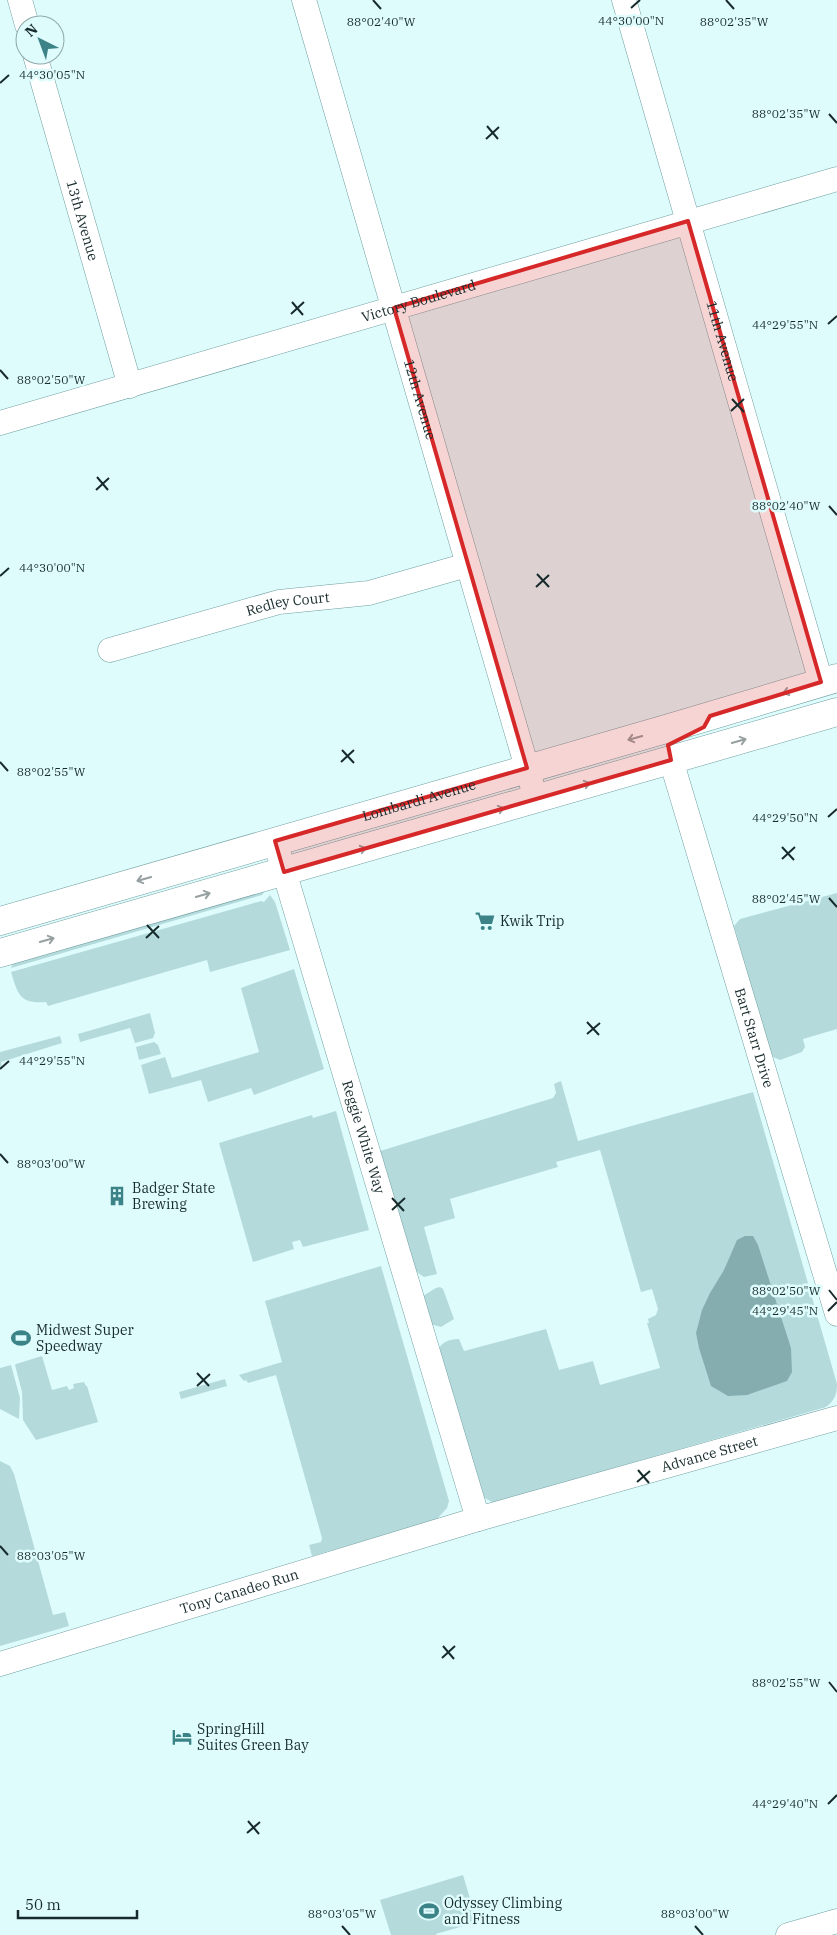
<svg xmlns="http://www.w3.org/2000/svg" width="837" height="1935" viewBox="0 0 837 1935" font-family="'IBM Plex Serif',serif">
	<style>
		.green { fill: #b4dadc }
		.water { fill: #85adaf }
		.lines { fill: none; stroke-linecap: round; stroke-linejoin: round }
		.minor-casing { stroke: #719fa1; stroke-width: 25 }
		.major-casing { stroke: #719fa1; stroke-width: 29 }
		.minor { stroke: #fff; stroke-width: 24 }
		.major { stroke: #fff; stroke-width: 28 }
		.oneway { stroke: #97a0a0 }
		.marked { fill: #d62828; fill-opacity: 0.2; stroke: #d62828; stroke-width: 4; stroke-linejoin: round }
		.ticks { fill: none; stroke: #182b2c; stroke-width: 2 }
		.labels { text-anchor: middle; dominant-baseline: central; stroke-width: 5; stroke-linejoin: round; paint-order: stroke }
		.street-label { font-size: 14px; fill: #182b2c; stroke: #dffcfd }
		.poi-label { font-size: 14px; fill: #182b2c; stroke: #dffcfd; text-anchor: start }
		.ticks-label { font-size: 12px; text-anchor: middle; fill: #182b2c; stroke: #dffcfd; stroke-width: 5; stroke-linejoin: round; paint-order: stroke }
	</style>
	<rect width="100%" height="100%" fill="#dffcfd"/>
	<g class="green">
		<path d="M265,891L262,895L11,968L14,960Z"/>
		<path d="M837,893V1029L803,1039L805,1047L802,1052L780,1060L771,1056L734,926L740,919Z"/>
		<path d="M270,895L275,902L290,950L210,972L207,960L48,1006L46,1002C20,1004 18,995 11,972L261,901L264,902Z"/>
		<path d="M294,969L324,1069L254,1095L251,1088L208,1102L201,1080L149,1094L141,1065L165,1057L172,1078L259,1052L241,988Z"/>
		<path d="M150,1013L155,1033L153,1038L135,1043L130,1028L80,1042L78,1034Z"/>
		<path d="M60,1036L62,1043L1,1062L2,1068L0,1069V1052Z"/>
		<path d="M154,1042L158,1045L161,1054L139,1060L136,1047Z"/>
		<path d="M561,1081L578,1141L753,1092L837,1384C837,1395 834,1401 826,1407L496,1502H492L481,1496L437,1352C441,1342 449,1339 459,1339L464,1351L546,1329L559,1370L593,1361L600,1385L660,1368L647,1323H649L648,1319L656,1315L658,1309L652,1289L641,1292L600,1150L556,1162L558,1167L450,1199L455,1218L424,1227L437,1274L424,1277L418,1273L413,1265L380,1151L553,1098L556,1093L554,1084Z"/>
		<path d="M336,1111L369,1230L303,1247L300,1240L292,1242L294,1249L253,1262L219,1143L312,1115L313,1118Z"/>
		<path d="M381,1266L449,1501L447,1508L436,1520L312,1556L309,1545L321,1542L322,1538L276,1375L248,1383L246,1380L244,1381L239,1375L282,1362L265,1301Z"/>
		<path d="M440,1287L443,1289L454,1319L441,1327L430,1324L423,1296L436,1288Z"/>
		<path d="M42,1356L52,1390L67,1386L69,1390L74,1388L73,1384L84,1382L86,1386H87L98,1422L36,1440L23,1420L22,1392L15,1365L16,1364Z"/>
		<path d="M11,1365L20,1398L19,1419L0,1409V1368Z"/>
		<path d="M225,1379L227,1386L181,1399L179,1392Z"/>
		<path d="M0,1461L10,1466L14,1474L53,1615L65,1612L69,1626L0,1646Z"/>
		<path d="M463,1875L477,1922L436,1934V1935H391L380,1900Z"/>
	</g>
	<path class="water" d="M745,1236H753L758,1245L791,1348L792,1372L787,1381L747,1395L728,1396L711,1386L699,1348L696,1333L702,1310L710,1293L724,1270L737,1240Z"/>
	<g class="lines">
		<defs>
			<g id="minor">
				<path d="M20,0L27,25"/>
				<path id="s1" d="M304,0L536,799"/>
				<path id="s2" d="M624,0L821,682"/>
				<path id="s3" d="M35,55L130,386"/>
				<path id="s4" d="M0,423L837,179"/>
				<path id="s5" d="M110,650L279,602L369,593L467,565"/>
				<path id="s6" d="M671,760L837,1314"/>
				<path id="s7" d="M275,841L478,1519"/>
				<path id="s8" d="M0,1664L478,1519L837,1418"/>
				<path d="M788,1935L837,1921"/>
			</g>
			<g id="major">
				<path id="s9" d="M0,921L666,729L837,678"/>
				<path d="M0,953L837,712"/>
			</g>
		</defs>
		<use href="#minor" class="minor-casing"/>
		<use href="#major" class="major-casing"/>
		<use href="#minor" class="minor"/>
		<use href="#major" class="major"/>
	</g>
	<defs><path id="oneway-shaft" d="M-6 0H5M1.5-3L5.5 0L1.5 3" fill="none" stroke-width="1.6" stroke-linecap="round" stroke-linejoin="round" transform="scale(1.25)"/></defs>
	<g class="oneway">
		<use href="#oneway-shaft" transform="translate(790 691) rotate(163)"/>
		<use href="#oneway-shaft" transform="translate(635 738) rotate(164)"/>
		<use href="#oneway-shaft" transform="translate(739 741) rotate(-16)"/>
		<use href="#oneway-shaft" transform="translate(583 785) rotate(-16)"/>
		<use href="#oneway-shaft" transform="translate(497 810) rotate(-16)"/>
		<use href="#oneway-shaft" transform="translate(359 850) rotate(-16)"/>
		<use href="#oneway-shaft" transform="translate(144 879) rotate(164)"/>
		<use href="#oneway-shaft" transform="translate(203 895) rotate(-16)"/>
		<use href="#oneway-shaft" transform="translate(47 940) rotate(-16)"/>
	</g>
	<path class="marked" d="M688,221L821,682L710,716L704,727L668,745L671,760L284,872L275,841L527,768L394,308Z"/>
	<path class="ticks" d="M373,0L381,9M726,0L734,9M631,8L640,0M0,83L9,75M829,114L837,123M487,126L498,139M486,139L499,127M292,302L303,315M291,314L304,302M828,324L837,316M0,370L8,379M732,399L744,412M731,411L744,399M97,477L108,490M96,490L109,478M829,506L837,515M537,574L549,587M0,576L9,568M536,587L549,575M342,750L354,763M0,762L8,771M341,762L354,750M828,817L837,809M782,847L794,860M782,859L795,847M829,898L837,907M147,925L159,938M146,938L159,926M587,1022L599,1035M587,1034L600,1023M0,1069L9,1061M0,1154L8,1163M392,1198L404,1211M392,1210L405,1198M829,1290L837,1300M828,1311L837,1302M197,1373L209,1386M197,1386L210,1374M638,1470L649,1483M637,1482L650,1471M0,1546L8,1555M443,1646L454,1659M442,1658L455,1646M829,1682L837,1692M828,1804L837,1795M248,1821L259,1834M247,1833L260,1822M342,1926L350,1935M695,1926L703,1935"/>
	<defs>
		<symbol id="supermarket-bare" viewBox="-9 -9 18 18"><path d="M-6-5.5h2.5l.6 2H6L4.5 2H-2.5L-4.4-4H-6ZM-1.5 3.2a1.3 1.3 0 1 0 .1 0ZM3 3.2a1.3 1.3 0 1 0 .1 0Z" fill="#3b8387" stroke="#dffcfd" stroke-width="2.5" paint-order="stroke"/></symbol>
		<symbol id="building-bare" viewBox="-9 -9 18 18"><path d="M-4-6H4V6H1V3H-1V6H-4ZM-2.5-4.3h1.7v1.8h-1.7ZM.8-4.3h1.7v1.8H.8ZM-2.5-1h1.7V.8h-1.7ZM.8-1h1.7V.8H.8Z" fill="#3b8387" stroke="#dffcfd" stroke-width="2.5" paint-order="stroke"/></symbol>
		<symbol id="stadium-bare" viewBox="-9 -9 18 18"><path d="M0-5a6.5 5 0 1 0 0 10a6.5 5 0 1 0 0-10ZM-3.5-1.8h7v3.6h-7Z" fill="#3b8387" stroke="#dffcfd" stroke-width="2.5" paint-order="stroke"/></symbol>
		<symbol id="hotel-bare" viewBox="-9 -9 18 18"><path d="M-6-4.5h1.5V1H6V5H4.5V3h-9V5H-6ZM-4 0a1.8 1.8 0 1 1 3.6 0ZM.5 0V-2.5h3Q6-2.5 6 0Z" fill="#3b8387" stroke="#dffcfd" stroke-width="2.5" paint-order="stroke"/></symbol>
	</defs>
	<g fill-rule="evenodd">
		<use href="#supermarket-bare" x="471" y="907" width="28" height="28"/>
		<use href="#building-bare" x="103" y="1182" width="28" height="28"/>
		<use href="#stadium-bare" x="7" y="1324" width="28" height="28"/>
		<use href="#hotel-bare" x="168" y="1723" width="28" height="28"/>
		<use href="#stadium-bare" x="415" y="1897" width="28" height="28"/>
	</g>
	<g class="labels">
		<g class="street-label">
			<text stroke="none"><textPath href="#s3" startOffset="172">13th Avenue</textPath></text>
			<text stroke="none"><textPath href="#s4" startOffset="436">Victory Boulevard</textPath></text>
			<text stroke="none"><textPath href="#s2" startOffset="355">11th Avenue</textPath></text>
			<text stroke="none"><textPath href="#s1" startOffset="416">12th Avenue</textPath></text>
			<text stroke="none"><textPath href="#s5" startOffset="184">Redley Court</textPath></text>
			<text stroke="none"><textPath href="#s9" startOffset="436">Lombardi Avenue</textPath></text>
			<text stroke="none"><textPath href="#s6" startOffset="290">Bart Starr Drive</textPath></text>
			<text stroke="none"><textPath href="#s7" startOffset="309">Reggie White Way</textPath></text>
			<text stroke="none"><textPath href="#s8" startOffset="740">Advance Street</textPath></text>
			<text stroke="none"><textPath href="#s8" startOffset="250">Tony Canadeo Run</textPath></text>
		</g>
		<g class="poi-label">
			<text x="500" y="921">Kwik Trip</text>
			<text x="132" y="1188">Badger State<tspan x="132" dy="16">Brewing</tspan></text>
			<text x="36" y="1330">Midwest Super<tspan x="36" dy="16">Speedway</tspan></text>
			<text x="197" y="1729">SpringHill<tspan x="197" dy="16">Suites Green Bay</tspan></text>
			<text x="444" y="1903">Odyssey Climbing<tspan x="444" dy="16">and Fitness</tspan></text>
		</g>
	</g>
	<g class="ticks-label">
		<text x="631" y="25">44°30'00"N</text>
		<text x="734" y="26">88°02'35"W</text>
		<text x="381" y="26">88°02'40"W</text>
		<text x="52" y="79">44°30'05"N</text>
		<text x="786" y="118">88°02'35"W</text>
		<text x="785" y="329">44°29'55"N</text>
		<text x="51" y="384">88°02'50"W</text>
		<text x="786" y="510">88°02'40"W</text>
		<text x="52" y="572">44°30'00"N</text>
		<text x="51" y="776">88°02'55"W</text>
		<text x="785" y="822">44°29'50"N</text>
		<text x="786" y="903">88°02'45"W</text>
		<text x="52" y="1065">44°29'55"N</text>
		<text x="51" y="1168">88°03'00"W</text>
		<text x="786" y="1295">88°02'50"W</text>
		<text x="785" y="1315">44°29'45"N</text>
		<text x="51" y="1560">88°03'05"W</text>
		<text x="786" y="1687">88°02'55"W</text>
		<text x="785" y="1808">44°29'40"N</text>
		<text x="342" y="1918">88°03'05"W</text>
		<text x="695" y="1918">88°03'00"W</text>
	</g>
	<g transform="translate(40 40) rotate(318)"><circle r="24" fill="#dffcfd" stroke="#8fa8a9"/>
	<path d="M0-4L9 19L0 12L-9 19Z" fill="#3b8387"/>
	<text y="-8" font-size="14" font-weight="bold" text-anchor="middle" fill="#182b2c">N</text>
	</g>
	<path d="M18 1910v8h119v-8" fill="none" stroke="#182b2c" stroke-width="2.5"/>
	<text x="25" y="1910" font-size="15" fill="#182b2c" stroke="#dffcfd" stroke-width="4" paint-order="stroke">50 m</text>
</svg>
